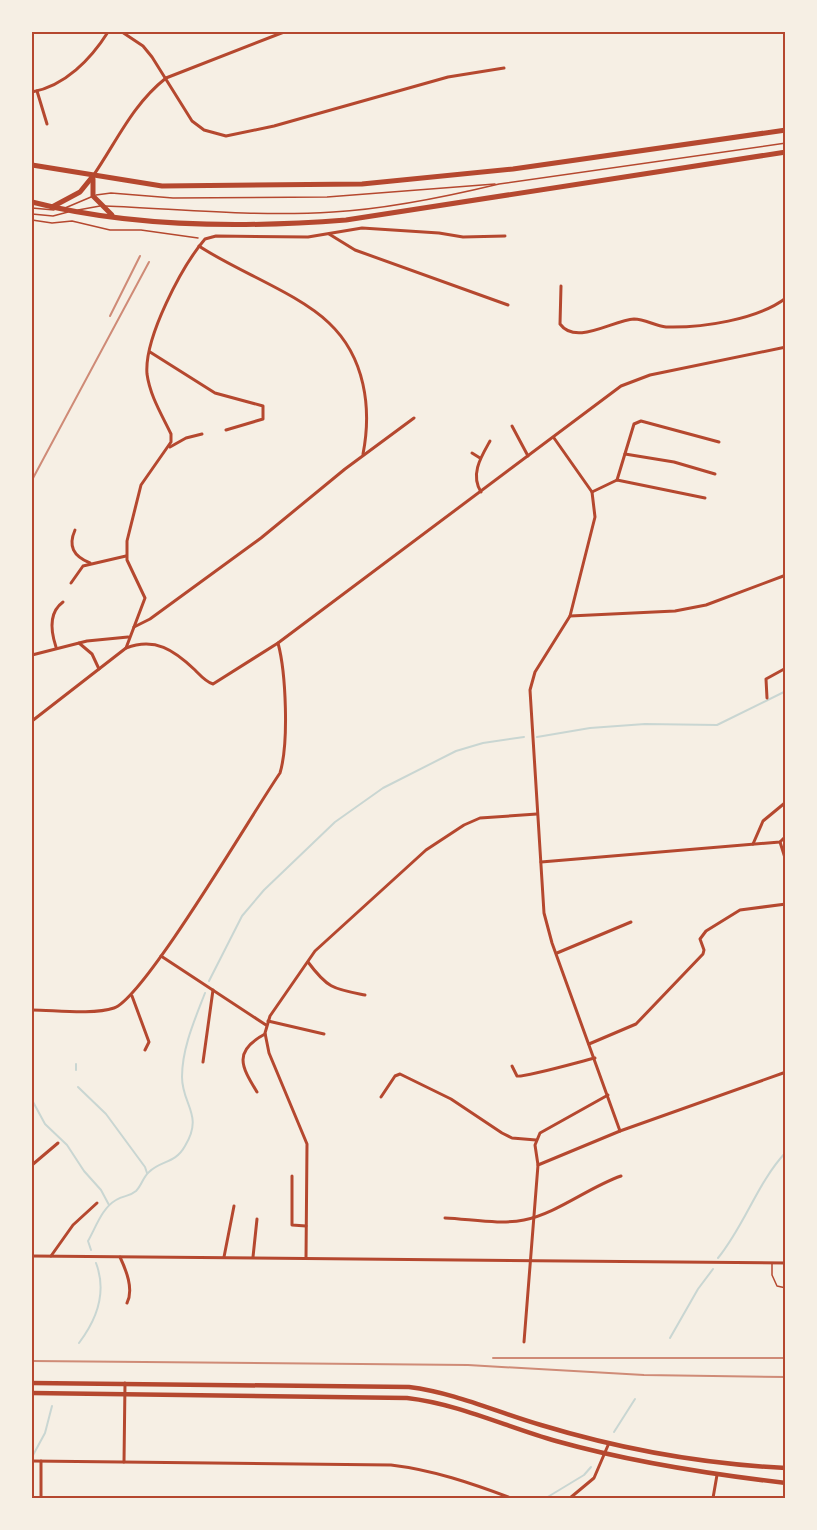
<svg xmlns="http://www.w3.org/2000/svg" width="817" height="1530" viewBox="0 0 817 1530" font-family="'IBM Plex Serif',serif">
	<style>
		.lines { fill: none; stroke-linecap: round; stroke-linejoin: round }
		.stream { stroke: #c9d6d2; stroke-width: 2 }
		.path { stroke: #b5482f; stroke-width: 1.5 }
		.service { stroke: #b5482f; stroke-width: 1.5 }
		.minor { stroke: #b5482f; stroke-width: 3 }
		.secondary { stroke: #b5482f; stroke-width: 4.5 }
		.primary { stroke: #b5482f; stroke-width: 5 }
		.rail { stroke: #cf8b77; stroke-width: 2 }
		.neatline { fill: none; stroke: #b5482f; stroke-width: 2 }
	</style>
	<rect width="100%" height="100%" fill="#f6efe4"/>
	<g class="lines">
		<g class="stream">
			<path d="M537,737L590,728L645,724L717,725L786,691"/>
			<path d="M209,981L242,916L264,890L335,822L383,788L456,751L483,743L524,737"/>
			<path d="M76,1064V1070"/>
			<path d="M78,1087L106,1114L145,1167L147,1173"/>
			<path d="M32,1100L45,1124L67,1145L84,1171L101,1190L109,1205"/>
			<path d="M91,1250L88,1241C96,1227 102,1208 116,1200C124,1195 129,1197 136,1191C142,1185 143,1177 149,1172C161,1160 175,1164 185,1146C204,1115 182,1105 182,1077C182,1048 195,1019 205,993"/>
			<path d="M718,1258C745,1225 757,1183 786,1152"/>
			<path d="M670,1338L698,1289L713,1269"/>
			<path d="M79,1343C98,1318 107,1292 96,1263"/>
			<path d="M614,1432L635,1399"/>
			<path d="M32,1457L45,1433L52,1406"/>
			<path d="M546,1498L584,1475L591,1467"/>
		</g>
		<path class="path" d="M32,220L52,223L72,221L110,230H141L198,238"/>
		<g class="service">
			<path d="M96,195L111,193L173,198L327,197L495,184"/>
			<path d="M105,206C181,209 257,217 333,212C388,209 445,197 499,184L786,143"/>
			<path d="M32,208L54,210"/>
			<path d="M65,208L91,197"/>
			<path d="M78,210L100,206"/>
			<path d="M32,214L53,216L68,212"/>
			<path d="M772,1263V1275L777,1286L786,1288"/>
		</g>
		<g class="minor">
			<path d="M122,32L143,46L152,57L192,121L204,130L226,136L274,126L448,77L504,68"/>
			<path d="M37,91L47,124"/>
			<path d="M32,92C65,86 91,59 108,32"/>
			<path d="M93,176C117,141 132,105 166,78L284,32"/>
			<path d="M329,234L355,250L508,305"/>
			<path d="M199,246C236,271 298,293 329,323C365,357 372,408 363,454"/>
			<path d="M561,286L560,324C576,346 613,320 634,319C645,319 655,326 666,327C701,328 757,320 786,298"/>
			<path d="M150,352L215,393L263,406V419L226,430"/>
			<path d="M512,426L528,456"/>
			<path d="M554,438L592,492L595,517L570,616L535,672L530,690L544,913L552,943L620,1131"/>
			<path d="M170,447L186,438L202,434"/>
			<path d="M472,453L480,458"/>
			<path d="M625,454L674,462L715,474"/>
			<path d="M617,480L634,424L641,421L719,442"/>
			<path d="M481,492C470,474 481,457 490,441"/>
			<path d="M592,492L617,480L705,498"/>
			<path d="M75,530C68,546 73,556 90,563"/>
			<path d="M71,583L83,566L126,556"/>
			<path d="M570,616L675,611L706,605L786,575"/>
			<path d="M134,627L145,598L127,560V541L141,485L171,442V434C162,415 150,396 147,374C144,338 182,266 205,239L216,236L308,237L362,228L439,233L463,237L505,236"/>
			<path d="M79,643L92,654L99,669"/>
			<path d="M56,647C51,632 48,613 63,602"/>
			<path d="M126,648L134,627L150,619L261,538L345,469L414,418"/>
			<path d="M32,655L87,641L128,637"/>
			<path d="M767,698L766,679L786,668"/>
			<path d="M32,721L126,648C155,637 174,650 195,670C200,675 206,682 213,684L278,643"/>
			<path d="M780,842L786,861"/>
			<path d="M753,844L763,821L786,802"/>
			<path d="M541,862L780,842L786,836"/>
			<path d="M557,953L631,922"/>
			<path d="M161,956L266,1025"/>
			<path d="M308,962C328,989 334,989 365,995"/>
			<path d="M132,996L149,1042L145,1050"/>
			<path d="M32,1010C54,1010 93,1015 114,1008C145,997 253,812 280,773C289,743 286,673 278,643L621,386L650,375L786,347"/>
			<path d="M268,1021L324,1034"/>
			<path d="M589,1044L636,1024L703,954L704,950L700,939L706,931L740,910L786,904"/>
			<path d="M203,1062L213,990"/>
			<path d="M512,1066L517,1076C523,1078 582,1061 595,1058"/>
			<path d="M257,1092C241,1066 233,1051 265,1034"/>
			<path d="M381,1097L395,1076L400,1074L451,1099L502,1133L512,1138L536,1140"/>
			<path d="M32,1165L58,1143"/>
			<path d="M538,1165L535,1145L540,1133L608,1095"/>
			<path d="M292,1176V1225L306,1226"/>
			<path d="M445,1218C470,1219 500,1225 524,1220C556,1214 589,1187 621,1176"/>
			<path d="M32,1256L786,1263"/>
			<path d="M51,1256L73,1225L97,1203"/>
			<path d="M120,1257C126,1270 134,1289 127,1303"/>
			<path d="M224,1257L234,1206"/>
			<path d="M253,1257L257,1219"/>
			<path d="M306,1258L307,1144L269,1053L265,1033L270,1016L315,951L426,850L464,825L480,818L537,814"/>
			<path d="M524,1342L538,1165L620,1131L786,1072"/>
			<path d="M32,1461L391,1465C433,1470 471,1483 511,1498"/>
			<path d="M124,1462L125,1383"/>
			<path d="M41,1498V1461"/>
			<path d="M570,1498L594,1478L609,1443"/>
			<path d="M713,1498L717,1475"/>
		</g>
		<g class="secondary">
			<path d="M32,1383L409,1387C456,1393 496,1412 541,1425C620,1449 704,1464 786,1468"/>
			<path d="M32,1393L407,1398C459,1404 506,1427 556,1441C631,1462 708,1474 786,1483"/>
		</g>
		<g class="primary">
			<path d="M32,165L162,186L362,184L513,169L786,130"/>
			<path d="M93,179V196L112,215"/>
			<path d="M32,202C132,228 243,228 346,220L786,152"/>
			<path d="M52,207L80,192L93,176"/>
		</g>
		<g class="rail">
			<path d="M110,316L140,256"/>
			<path d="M32,480L149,262"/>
			<path d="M493,1358H786"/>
			<path d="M32,1361L468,1365L644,1375L786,1377"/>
		</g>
	</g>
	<rect width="817" height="1530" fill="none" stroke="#f6efe4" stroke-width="66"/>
	<rect x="33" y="33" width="751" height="1464" class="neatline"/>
</svg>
